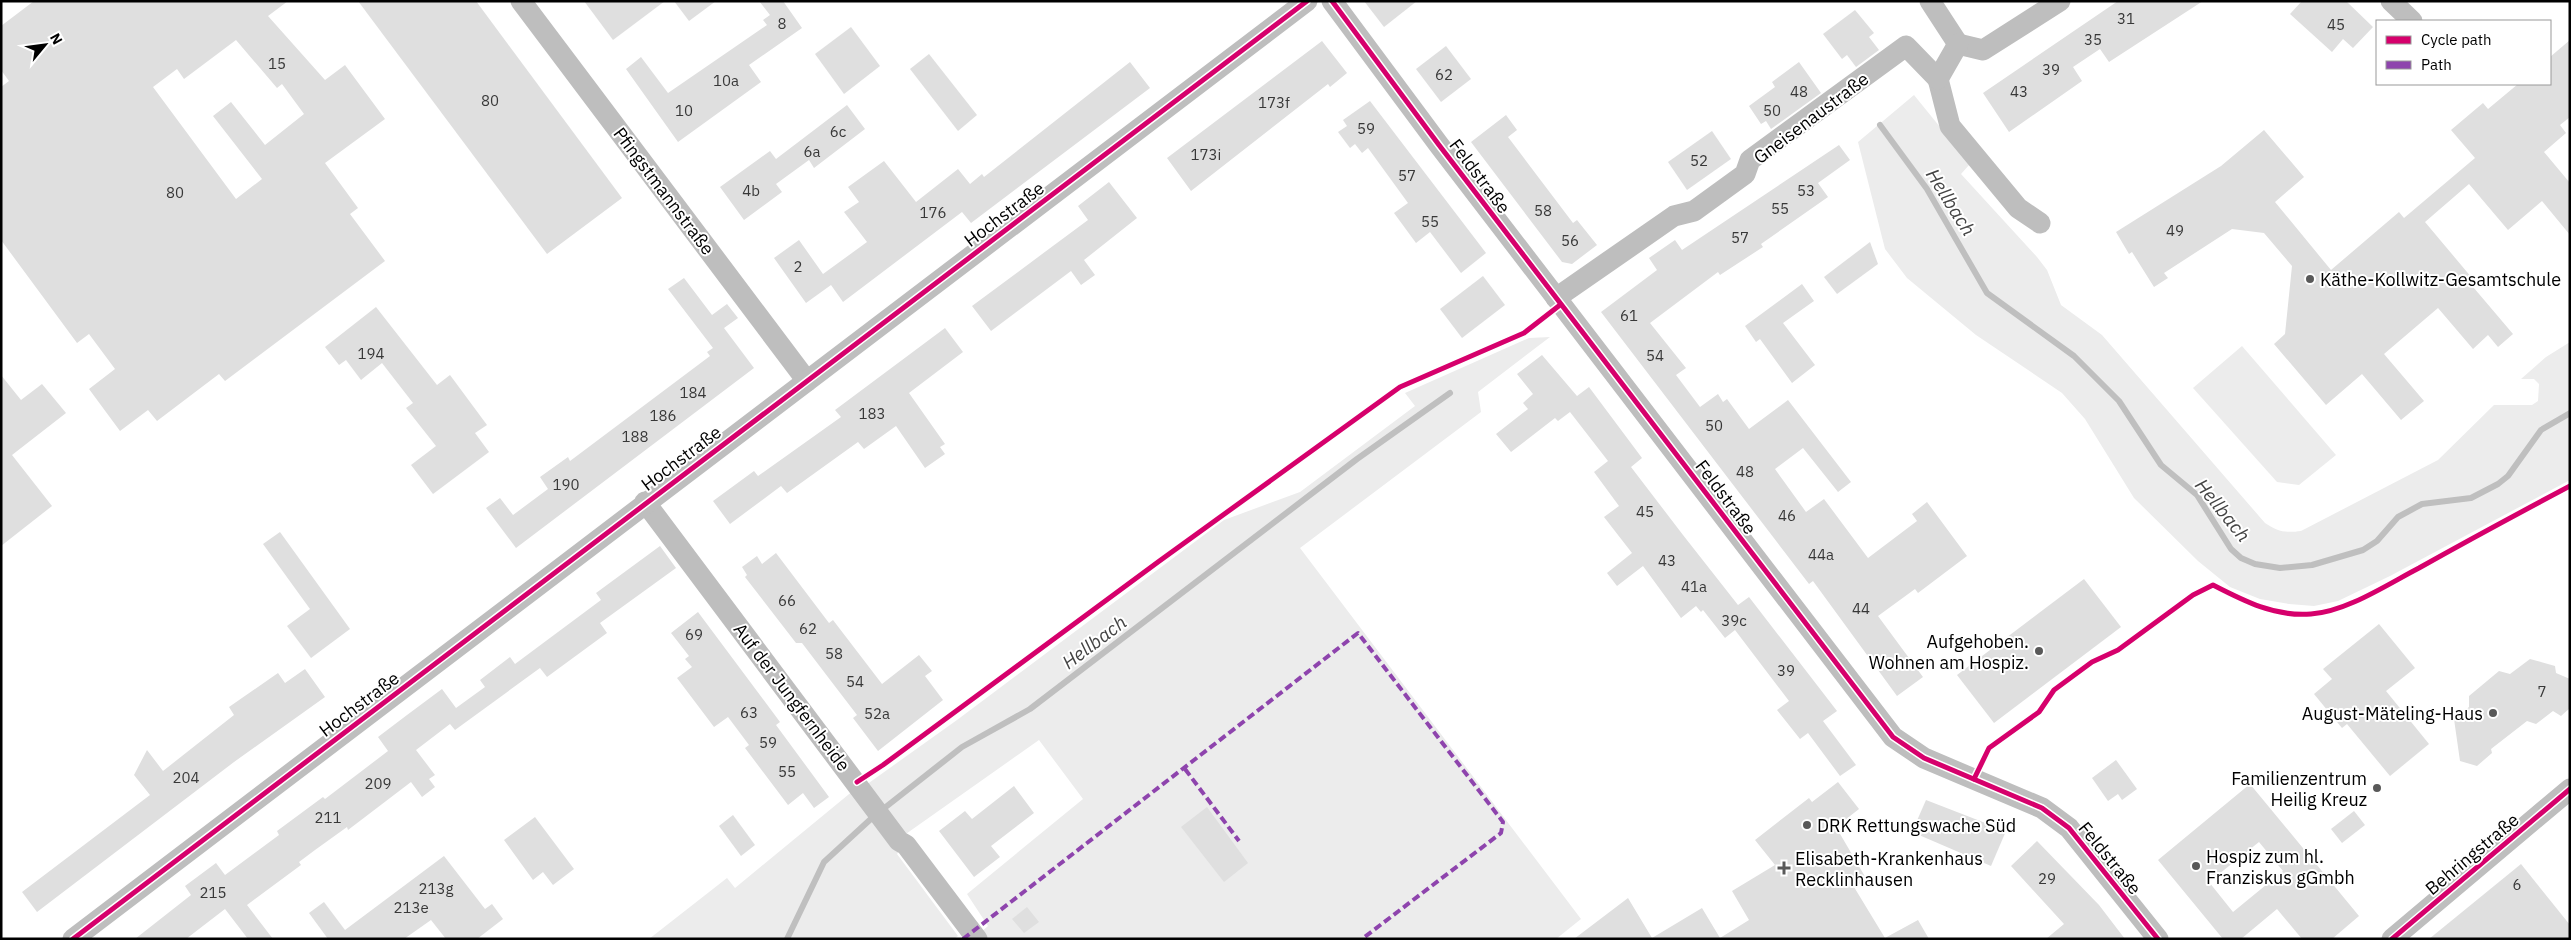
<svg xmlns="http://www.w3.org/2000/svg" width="2571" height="940" viewBox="0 0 2571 940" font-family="'IBM Plex Sans',sans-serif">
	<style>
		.green { fill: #ececec }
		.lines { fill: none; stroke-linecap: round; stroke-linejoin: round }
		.stream { stroke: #bfbfbf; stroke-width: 6 }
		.building { fill: #dfdfdf; fill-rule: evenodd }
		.minor { stroke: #bebebe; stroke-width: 21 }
		.quiet { stroke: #8e44ad; stroke-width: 4; stroke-dasharray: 8 4; stroke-linecap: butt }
		.cycleway-casing { stroke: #fff; stroke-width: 8 }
		.cycleway { stroke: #d6006c; stroke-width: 5 }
		.poi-dot { fill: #595959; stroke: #fff; stroke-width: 2 }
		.labels { text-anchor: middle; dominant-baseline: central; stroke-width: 4; stroke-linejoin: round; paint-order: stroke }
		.number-label { font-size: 15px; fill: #383838 }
		.street-label { font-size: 18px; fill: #000; stroke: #fff }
		.poi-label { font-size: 18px; fill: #000; stroke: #fff; text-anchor: start }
		.water-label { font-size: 19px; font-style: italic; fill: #444; stroke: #fff }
	</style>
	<rect width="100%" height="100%" fill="#fff"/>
	<g class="green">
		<path d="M1914,95L1970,164L1961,174L2037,257L2047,270L2061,305L2102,335L2265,523C2278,532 2286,533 2301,531L2438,460L2494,405H2532L2538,401L2539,384L2534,379H2521L2546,357L2570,342V480L2390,576L2338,601L2314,606L2289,604L2260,599L2230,587L2198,561L2134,498L2085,419L2062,393L1976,335L1907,278L1885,249L1858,142Z"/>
		<path d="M1550,337L1478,392L1481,412L1300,548L1581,919L1556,939H973L988,926L967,894L1083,799L1039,740L903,836L866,785L957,720L1224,520L1300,492L1415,406L1405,393L1529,338Z"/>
		<path d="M2242,346L2336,455L2299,485L2277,482L2193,388Z"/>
		<path d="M854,790L899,851L897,854L958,936L954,939H649L727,878L735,888Z"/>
	</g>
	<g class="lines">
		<g class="stream">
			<path d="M1880,125L1927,189L1987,293L2074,356L2119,401L2161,465L2197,495L2231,549L2241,558L2255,564L2280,568L2312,565L2363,550L2377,541L2398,517L2422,504L2471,498L2498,484L2508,476L2541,430L2570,413"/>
			<path d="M787,939L824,862L873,817L962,747L1030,709L1357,459L1450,393"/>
		</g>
	</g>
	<g class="building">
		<path d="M34,1H288L268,16L325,80L345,65L385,119L325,163L358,208L350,214L385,261L225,381L219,374L157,421L148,410L120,431L89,389L115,369L89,334L77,343L1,240V87L9,81L1,70V26ZM236,40L277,88L282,84L304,114L265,145L231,102L213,116L262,179L236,199L153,87L177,69L184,79Z"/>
		<path d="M358,1H476L622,198L547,254Z"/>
		<path d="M584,1H665L613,40Z"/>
		<path d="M674,1H716L689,21Z"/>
		<path d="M759,1H783L802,28L749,65L761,82L678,142L626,69L641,57L668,93L767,25L763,20L770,15Z"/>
		<path d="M1364,1H1417L1384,27Z"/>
		<path d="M2118,1H2203L2109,62L2100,49L2073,67L2082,81L2009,132L1983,93Z"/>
		<path d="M2302,1H2346L2373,27L2353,48L2343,39L2332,52L2290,14Z"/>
		<path d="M1855,10L1874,33L1869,37L1879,50L1856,67L1847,55L1842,59L1823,34Z"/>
		<path d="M851,27L880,66L844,94L815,54Z"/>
		<path d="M2570,40V117L2560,125L2566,133L2544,152L2570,183V235L2542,201L2508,230L2469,184L2425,222L2472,278L2468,281L2513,334L2498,347L2488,335L2473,349L2438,308L2384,354L2424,401L2401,420L2362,374L2326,405L2274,344L2285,334L2292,266L2264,233L2232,229L2164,273L2168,278L2154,287L2132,252L2129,254L2116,232L2221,166L2264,130L2304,177L2275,202L2331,270L2399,212L2404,218L2475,158L2451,130L2483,103L2488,109L2518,84H2550V57Z"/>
		<path d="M1322,41L1347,73L1330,87L1328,84L1191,191L1167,158Z"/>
		<path d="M1446,46L1471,79L1441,102L1416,69Z"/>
		<path d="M929,54L977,115L958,131L910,69Z"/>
		<path d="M1130,62L1150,88L971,223L962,212L843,302L831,285L806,303L774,258L799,240L823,274L867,242L844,212L859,202L848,187L884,161L916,202L958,169L970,184L982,174L984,177Z"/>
		<path d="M1799,62L1821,93L1771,129L1766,121L1761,124L1749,106L1775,87L1772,82Z"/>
		<path d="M1370,101L1486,253L1461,273L1430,232L1416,243L1394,213L1408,203L1368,148L1362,153L1355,144L1350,148L1338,132L1347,126L1343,120Z"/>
		<path d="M847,105L865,129L814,168L809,160L776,184L782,192L744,220L720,187L770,151L776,159Z"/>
		<path d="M1506,115L1517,130L1508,137L1573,223L1577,220L1597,245L1572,264L1562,262L1471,142Z"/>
		<path d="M1712,131L1731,159L1687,190L1668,162Z"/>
		<path d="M1839,145L1850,160L1818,183L1828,197L1761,244L1763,247L1720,275L1718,272L1650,323L1686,368L1676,375L1700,407L1718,394L1723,402L1727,399L1749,429L1788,400L1851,482L1838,492L1803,448L1775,469L1806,512L1824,499L1868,558L1917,521L1912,514L1927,502L1967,556L1918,593L1915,589L1878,616L1923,677L1897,696L1813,581L1809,584L1601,312L1657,270L1649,258L1675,240L1682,250Z"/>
		<path d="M1109,182L1137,218L1084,260L1095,275L1081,285L1071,271L991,331L972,306L1088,220L1078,206Z"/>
		<path d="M1870,242L1878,264L1837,294L1824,277Z"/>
		<path d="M1483,276L1505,305L1462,338L1440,309Z"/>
		<path d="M684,278L712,315L727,304L738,318L724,328L754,368L516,548L486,508L500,498L513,515L548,489L540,477L568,457L570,461L710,356L707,352L713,348L668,289Z"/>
		<path d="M1802,284L1814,301L1783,323L1815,365L1792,383L1760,339L1756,342L1745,326Z"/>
		<path d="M376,307L437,385L450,375L487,425L475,433L489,452L433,494L411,465L436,446L406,408L413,403L382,363L361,380L346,360L339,365L325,347Z"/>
		<path d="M945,328L963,352L909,393L945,444L940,447L945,454L925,468L896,426L864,449L858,442L787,493L781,486L730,524L713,501L754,471L758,476L841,417L835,410Z"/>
		<path d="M1542,355L1577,396L1589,387L1642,458L1631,467L1683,535L1738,605L1749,597L1837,711L1823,721L1856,765L1840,776L1808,733L1800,739L1777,710L1789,701L1735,630L1725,638L1703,610L1701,612L1696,606L1681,618L1643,566L1617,586L1607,573L1632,553L1604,517L1619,506L1594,472L1608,461L1570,412L1558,421L1555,418L1511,452L1496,434L1528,409L1523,403L1533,394L1517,374Z"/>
		<path d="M1,375L21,400L42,384L66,413L12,455L52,506L1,546Z"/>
		<path d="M280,532L350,629L311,658L287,626L310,609L263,544Z"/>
		<path d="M660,546L676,568L600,623L607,633L547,677L540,668L455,730L450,724L416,750L435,775L429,779L435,787L422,797L411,782L348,830L347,827L315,850L299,862L301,865L247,905L273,939H248L225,909L186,939H135L191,895L185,886L216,863L225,875L279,835L277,831L323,797L325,799L388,751L378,737L407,715L442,689L456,708L485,687L480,680L510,657L515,664L601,600L596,593Z"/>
		<path d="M776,553L829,623L833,620L882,684L919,655L932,671L925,676L943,700L878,751L853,718L857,715L834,685L802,643H796L745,577L747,575L742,567L757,556L762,564Z"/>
		<path d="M2084,579L2121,627L1994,723L1957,675Z"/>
		<path d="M698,612L780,722L776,725L829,797L814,808L803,793L788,805L745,748L749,745L728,717L714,727L677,678L692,667L685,659L689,656L671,633Z"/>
		<path d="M2379,624L2415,668L2386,691L2429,744L2390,776L2347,724L2342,728L2314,694L2332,679L2323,669Z"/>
		<path d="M2530,659L2555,666L2556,673L2570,679V708L2561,716L2553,711L2536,724L2527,721L2491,749L2492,753L2477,766L2460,761L2454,719L2469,707V696L2499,671L2510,674Z"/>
		<path d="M305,669L325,697L234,762L37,912L22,892L150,795L134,775L147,750L163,771L234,715L229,707L278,673L285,683Z"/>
		<path d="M2116,760L2137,789L2122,800L2118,794L2108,801L2092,778Z"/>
		<path d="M1838,782L1859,809L1836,827L1867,880L1854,887L1885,938L1918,920L1929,939H1574L1628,898L1652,938L1702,908L1720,938L1749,920L1732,891L1775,865L1755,840L1809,798L1812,802Z"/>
		<path d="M2250,784L2359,916L2332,939H2302L2277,909L2241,939H2223L2158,860ZM2259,842L2283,871L2233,912L2209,882Z"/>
		<path d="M1014,786L1034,813L991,846L1000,857L974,877L939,831L965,811L972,819Z"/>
		<path d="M1926,800L2006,831L1991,866L1912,832Z"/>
		<path d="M1207,807L1248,863L1224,882L1181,827Z"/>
		<path d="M2354,811L2365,825L2342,843L2331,829Z"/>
		<path d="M733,815L755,845L741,856L719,826Z"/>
		<path d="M535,817L574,869L553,885L543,872L533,880L504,840Z"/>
		<path d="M2037,841L2099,905L2125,939H2046L2064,924L2011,866Z"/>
		<path d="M444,856L485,909L492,904L503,919L477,939H446L431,920L404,939H328L309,913L324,902L345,930Z"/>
		<path d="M2521,864L2570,925V939H2429Z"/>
		<path d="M1027,907L1039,922L1024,933L1012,919Z"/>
	</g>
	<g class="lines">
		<g class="minor">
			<path d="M521,1L807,381"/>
			<path d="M1332,1L1439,145L1893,737L1924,758L2042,808L2069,828L2158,939"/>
			<path d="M1930,1L1958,44"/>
			<path d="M2391,1L2412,21"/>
			<path d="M1958,44L1983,50L2060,1"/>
			<path d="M1938,79L1950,126L2018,208L2040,223"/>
			<path d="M1556,298L1674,216L1694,211L1745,174L1750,160L1906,46L1938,79L1958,44"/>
			<path d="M645,502L893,833L899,841L906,845L977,939"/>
			<path d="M73,939L1307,1"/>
			<path d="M2392,939L2570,789"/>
		</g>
		<g class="quiet">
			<path d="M1185,769L1239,841"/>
			<path d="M963,939L1358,633L1503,822L1501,833L1362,939"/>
		</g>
		<defs>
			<g id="cycleway">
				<path d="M1332,1L1439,145L1893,737L1924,758L2042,808L2069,828L2158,939"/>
				<path d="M1974,779L1989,748L2039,712L2054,690L2092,662L2118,650L2193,595L2213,585C2244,601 2275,617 2311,614C2346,612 2388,584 2419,568C2469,540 2519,513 2570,486"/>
				<path d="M857,782L883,765L1158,562L1400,387L1524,333L1560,305"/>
				<path d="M73,939L1307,1"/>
				<path d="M2392,939L2570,789"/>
			</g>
		</defs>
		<use href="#cycleway" class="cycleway-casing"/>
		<use href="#cycleway" class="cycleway"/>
	</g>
	<g class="poi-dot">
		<circle cx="2310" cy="279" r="5"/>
		<circle cx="2039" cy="651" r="5"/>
		<circle cx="2493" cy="713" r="5"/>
		<circle cx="2377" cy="788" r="5"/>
		<circle cx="1807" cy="825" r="5"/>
		<circle cx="2196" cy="866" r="5"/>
		<path d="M1781.5 860.5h5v5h5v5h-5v5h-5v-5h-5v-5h5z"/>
	</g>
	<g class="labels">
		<g class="number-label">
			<text x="2126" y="18">31</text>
			<text x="782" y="23">8</text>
			<text x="2336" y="24">45</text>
			<text x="2093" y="39">35</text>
			<text x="277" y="63">15</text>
			<text x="2051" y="69">39</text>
			<text x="1444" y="74">62</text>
			<text x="726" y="80">10a</text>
			<text x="1799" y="91">48</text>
			<text x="2019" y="91">43</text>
			<text x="490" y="100">80</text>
			<text x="1274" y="102">173f</text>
			<text x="684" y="110">10</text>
			<text x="1772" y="110">50</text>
			<text x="1366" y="128">59</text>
			<text x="838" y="131">6c</text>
			<text x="812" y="151">6a</text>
			<text x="1206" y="154">173i</text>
			<text x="1699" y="160">52</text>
			<text x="1407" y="175">57</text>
			<text x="751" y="190">4b</text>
			<text x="1806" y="190">53</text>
			<text x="175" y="192">80</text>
			<text x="1780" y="208">55</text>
			<text x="1543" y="210">58</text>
			<text x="933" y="212">176</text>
			<text x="1430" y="221">55</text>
			<text x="2175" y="230">49</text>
			<text x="1740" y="237">57</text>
			<text x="1570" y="240">56</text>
			<text x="798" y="266">2</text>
			<text x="1629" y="315">61</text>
			<text x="371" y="353">194</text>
			<text x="1655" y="355">54</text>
			<text x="693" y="392">184</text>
			<text x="872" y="413">183</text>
			<text x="663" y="415">186</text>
			<text x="1714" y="425">50</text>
			<text x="635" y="436">188</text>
			<text x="1745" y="471">48</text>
			<text x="566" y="484">190</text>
			<text x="1645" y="511">45</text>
			<text x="1787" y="515">46</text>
			<text x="1821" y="554">44a</text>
			<text x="1667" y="560">43</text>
			<text x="1694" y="586">41a</text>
			<text x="787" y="600">66</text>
			<text x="1861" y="608">44</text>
			<text x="1734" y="620">39c</text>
			<text x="808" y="628">62</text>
			<text x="694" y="634">69</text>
			<text x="834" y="653">58</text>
			<text x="1786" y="670">39</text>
			<text x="855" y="681">54</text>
			<text x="2542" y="691">7</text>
			<text x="749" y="712">63</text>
			<text x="877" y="713">52a</text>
			<text x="768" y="742">59</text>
			<text x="787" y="771">55</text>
			<text x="186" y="777">204</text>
			<text x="378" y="783">209</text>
			<text x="328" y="817">211</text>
			<text x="2047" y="878">29</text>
			<text x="2517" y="884">6</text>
			<text x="436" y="888">213g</text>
			<text x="213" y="892">215</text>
			<text x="411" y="907">213e</text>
		</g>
		<g class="street-label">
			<text transform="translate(1811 118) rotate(-37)">Gneisenaustraße</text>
			<text transform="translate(1480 176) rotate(53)">Feldstraße</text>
			<text transform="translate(664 191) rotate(53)">Pfingstmannstraße</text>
			<text transform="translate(1004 214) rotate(-37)">Hochstraße</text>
			<text transform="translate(681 458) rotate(-37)">Hochstraße</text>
			<text transform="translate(1726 497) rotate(53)">Feldstraße</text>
			<text transform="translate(792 697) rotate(53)">Auf der Jungfernheide</text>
			<text transform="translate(359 704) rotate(-37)">Hochstraße</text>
			<text transform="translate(2472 854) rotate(-40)">Behringstraße</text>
			<text transform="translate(2110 858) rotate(51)">Feldstraße</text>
		</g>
		<g class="poi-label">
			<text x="2320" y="279">Käthe-Kollwitz-Gesamtschule</text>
			<text x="2029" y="641" text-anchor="end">Aufgehoben.<tspan x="2029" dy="21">Wohnen am Hospiz.</tspan></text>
			<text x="2483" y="713" text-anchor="end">August-Mäteling-Haus</text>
			<text x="2367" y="778" text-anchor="end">Familienzentrum<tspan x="2367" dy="21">Heilig Kreuz</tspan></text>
			<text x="1817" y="825">DRK Rettungswache Süd</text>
			<text x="2206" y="856">Hospiz zum hl.<tspan x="2206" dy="21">Franziskus gGmbh</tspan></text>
			<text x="1795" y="858">Elisabeth-Krankenhaus<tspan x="1795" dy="21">Recklinhausen</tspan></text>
		</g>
		<g class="water-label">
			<text transform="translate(1951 202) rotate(58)">Hellbach</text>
			<text transform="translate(2223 510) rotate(51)">Hellbach</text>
			<text transform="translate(1094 642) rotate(-37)">Hellbach</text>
		</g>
	</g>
	<rect width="2571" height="940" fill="none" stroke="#000000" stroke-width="5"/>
	<rect x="2376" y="20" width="175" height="65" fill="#ffffff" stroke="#999999"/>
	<rect x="2386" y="36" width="25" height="8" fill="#d6006c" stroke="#999999"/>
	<text x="2421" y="45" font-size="15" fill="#000000">Cycle path</text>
	<rect x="2386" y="61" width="25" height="8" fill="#8e44ad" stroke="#999999"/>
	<text x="2421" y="70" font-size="15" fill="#000000">Path</text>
	<g transform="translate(45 45) rotate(61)" stroke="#ffffff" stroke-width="4" paint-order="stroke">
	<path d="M0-4L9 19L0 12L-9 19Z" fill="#000000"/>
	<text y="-8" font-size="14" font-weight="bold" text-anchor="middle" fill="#000000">N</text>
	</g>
</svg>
